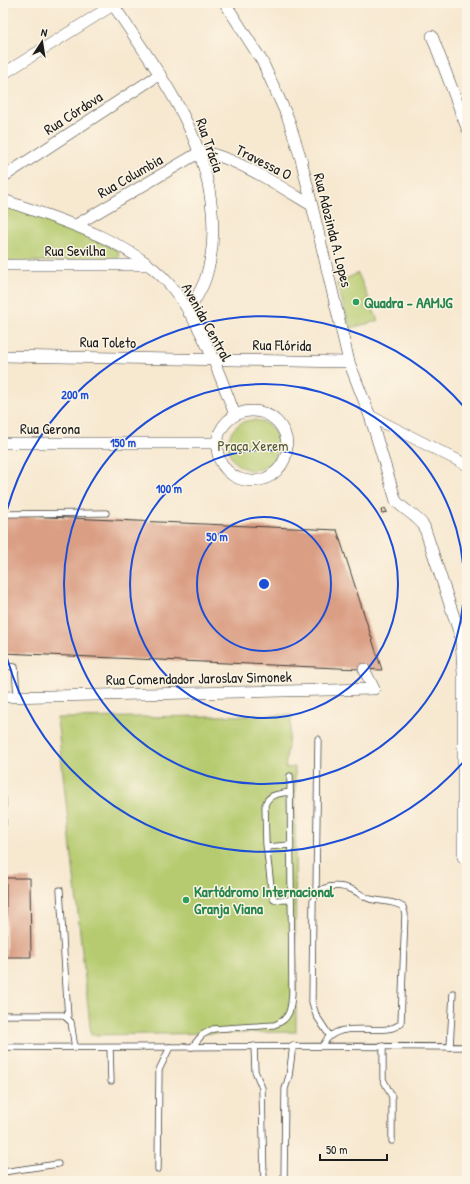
<svg xmlns="http://www.w3.org/2000/svg" width="470" height="1184" viewBox="0 0 470 1184" font-family="'Patrick Hand',sans-serif">
	<style>
		.green { fill: #b6cb6f; stroke: #697446 }
		.building { fill: #da9e84 }
		.lines { fill: none; stroke-linecap: round; stroke-linejoin: round }
		.service-casing { stroke: #3d3b37; stroke-width: 7 }
		.minor-casing { stroke: #3d3b37; stroke-width: 12 }
		.service { stroke: #fff; stroke-width: 5.5 }
		.minor { stroke: #fff; stroke-width: 11 }
		.ring { fill: none; stroke: #1d4ed8; stroke-width: 2 }
		.leisure-dot { fill: #2e9e5b; stroke: #fcf5e5; stroke-width: 1.5 }
		.labels { text-anchor: middle; dominant-baseline: central; stroke-width: 3; stroke-linejoin: round; paint-order: stroke }
		.street-label { font-size: 15px; fill: #1c1c1c; stroke: #fcf5e5 }
		.leisure-label { font-size: 15px; font-weight: bold; fill: #27864d; stroke: #fcf5e5; text-anchor: start }
		.park-label { font-size: 15px; fill: #525939; stroke: #fcf5e5 }
		.centre { fill: #1d4ed8; stroke: #fcf5e5; stroke-width: 2 }
		.ring-label { font-size: 12px; text-anchor: middle; font-weight: bold; fill: #1d4ed8; stroke: #fcf5e5; stroke-width: 3; stroke-linejoin: round; paint-order: stroke }
	</style>
	<rect width="100%" height="100%" fill="#fcf5e5"/>
	<filter id="ink" filterUnits="userSpaceOnUse"><feTurbulence type="fractalNoise" baseFrequency=".025" numOctaves="2"/><feDisplacementMap in="SourceGraphic" scale="8" xChannelSelector="R" yChannelSelector="G"/><feConvolveMatrix kernelMatrix="1 2 1 2 8 2 1 2 1" color-interpolation-filters="sRGB"/></filter>
	<filter id="wash" filterUnits="userSpaceOnUse"><feTurbulence type="fractalNoise" baseFrequency=".012" numOctaves="4" result="noise"/><feDisplacementMap in="SourceGraphic" scale="16" xChannelSelector="R" yChannelSelector="G"/><feGaussianBlur stdDeviation="0.9" result="paint"/><feColorMatrix in="noise" values="0 0 0 0 0 0 0 0 0 0 0 0 0 0 0 0 0 1.4 0 .05"/><feComposite in="paint" operator="in"/></filter>
	<g filter="url(#wash)">
		<rect width="100%" height="100%" fill="#f7e8d0"/>
		<g class="green">
			<path d="M3,205L77,229L118,251L119,256L117,260L3,262Z"/>
			<path d="M358,273L378,321L350,328L337,283Z"/>
			<circle cx="253" cy="445" r="25"/>
			<path d="M292,715L285,768L295,767L296,1032L91,1035L57,718Z"/>
		</g>
		<g id="blocks">
			<g class="building">
				<path d="M385,508L387,512L382,513L381,510Z"/>
				<path d="M3,515L337,530L382,670L3,653Z"/>
				<path d="M6,878H30L31,957H6Z"/>
			</g>
		</g>
	</g>
	<g filter="url(#ink)">
		<use href="#blocks" fill-opacity="0" stroke="#3d3b37" stroke-width="1"/>
		<g class="lines">
			<defs>
				<g id="service">
					<path d="M3,514L106,513"/>
					<path d="M3,666L15,667L17,697"/>
					<path d="M290,792C280,794 269,793 265,805L266,844L272,895L274,900H290"/>
					<path d="M3,799V824"/>
					<path d="M267,847L290,845"/>
					<path d="M60,890L68,1018"/>
					<path d="M316,893L318,739"/>
					<path d="M3,1015H63L71,1022L75,1048"/>
					<path d="M323,1045C338,1015 384,1040 401,1023L405,914L403,907C393,900 381,902 370,899C364,897 359,893 353,890C338,884 320,884 313,900L312,1002L316,1015L329,1035"/>
					<path d="M254,1046L255,1071L262,1088L264,1181"/>
					<path d="M383,1046V1079L392,1097V1141"/>
					<path d="M3,1047C158,1048 312,1045 467,1047"/>
					<path d="M192,1047L202,1035L213,1029L274,1025C290,1020 291,1009 292,993L290,776"/>
					<path d="M450,1047L453,993"/>
					<path d="M110,1048L111,1081"/>
					<path d="M158,1169L159,1070L170,1047"/>
					<path d="M3,1172L58,1164"/>
					<path d="M284,1181L285,1089L289,1076L293,1045"/>
				</g>
				<g id="minor">
					<path d="M112,3C155,69 205,129 212,211C214,234 213,255 206,277C202,290 194,301 188,312"/>
					<path d="M225,3L262,61L288,118L301,159L349,362L370,416L396,501C405,511 416,515 424,526L461,638L463,674V857"/>
					<path d="M432,36L467,128"/>
					<path d="M3,74L113,5"/>
					<path d="M3,177L160,74"/>
					<path d="M3,200C56,218 133,241 170,285C201,322 218,370 235,415"/>
					<path d="M76,225L200,152C231,154 284,189 311,205"/>
					<path d="M3,265H148"/>
					<path d="M3,356L349,362"/>
					<circle cx="252" cy="446" r="35"/>
					<path d="M370,416L467,465"/>
					<path d="M3,443H217"/>
					<path d="M3,697L374,689L364,669"/>
				</g>
			</defs>
			<use href="#service" class="service-casing"/>
			<use href="#minor" class="minor-casing"/>
			<use href="#service" class="service"/>
			<use href="#minor" class="minor"/>
		</g>
	</g>
	<g class="ring">
		<circle cx="264" cy="584" r="67"/>
		<circle cx="264" cy="584" r="134"/>
		<circle cx="264" cy="584" r="200"/>
		<path d="M466 759A267 267 0 0 1 3 642M3 526A267 267 0 0 1 466 409"/>
	</g>
	<g class="leisure-dot">
		<circle cx="356" cy="302" r="4"/>
		<circle cx="186" cy="900" r="4"/>
	</g>
	<g class="labels">
		<g class="street-label">
			<text transform="translate(73 113) rotate(-33)">Rua Córdova</text>
			<text transform="translate(210 145) rotate(71)">Rua Trácia</text>
			<text transform="translate(264 162) rotate(27)">Travessa O</text>
			<text transform="translate(130 176) rotate(-30)">Rua Columbia</text>
			<text transform="translate(333 230) rotate(76)">Rua Adozinda A. Lopes</text>
			<text x="75" y="250">Rua Sevilha</text>
			<text transform="translate(207 322) rotate(61)">Avenida Central</text>
			<text transform="translate(108 342) rotate(1)">Rua Toleto</text>
			<text transform="translate(282 345) rotate(1)">Rua Flórida</text>
			<text x="50" y="428">Rua Gerona</text>
			<text transform="translate(199 678) rotate(-1)">Rua Comendador Jaroslav Simonek</text>
		</g>
		<g class="leisure-label">
			<text x="364" y="302">Quadra - AAMJG</text>
			<text x="194" y="891">Kartódromo Internacional<tspan x="194" dy="17">Granja Viana</tspan></text>
		</g>
		<g class="park-label">
			<text x="253" y="445">Praça Xerem</text>
		</g>
	</g>
	<circle cx="264" cy="584" r="6" class="centre"/>
	<g class="ring-label">
		<text x="75" y="399">200 m</text>
		<text x="123" y="447">150 m</text>
		<text x="169" y="493">100 m</text>
		<text x="217" y="541">50 m</text>
	</g>
	<rect width="470" height="1184" fill="none" stroke="#fcf5e5" stroke-width="16"/>
	<g transform="translate(42 42) rotate(12)" stroke="#fcf5e5" stroke-width="3" paint-order="stroke">
	<path d="M0-3L7 15L0 10L-7 15Z" fill="#1c1c1c"/>
	<text y="-6" font-size="11" font-weight="bold" text-anchor="middle" fill="#1c1c1c">N</text>
	</g>
	<path d="M320 1154v6h67v-6" fill="none" stroke="#1c1c1c" stroke-width="2"/>
	<text x="326" y="1154" font-size="12" fill="#1c1c1c" stroke="#fcf5e5" stroke-width="3" paint-order="stroke">50 m</text>
</svg>
